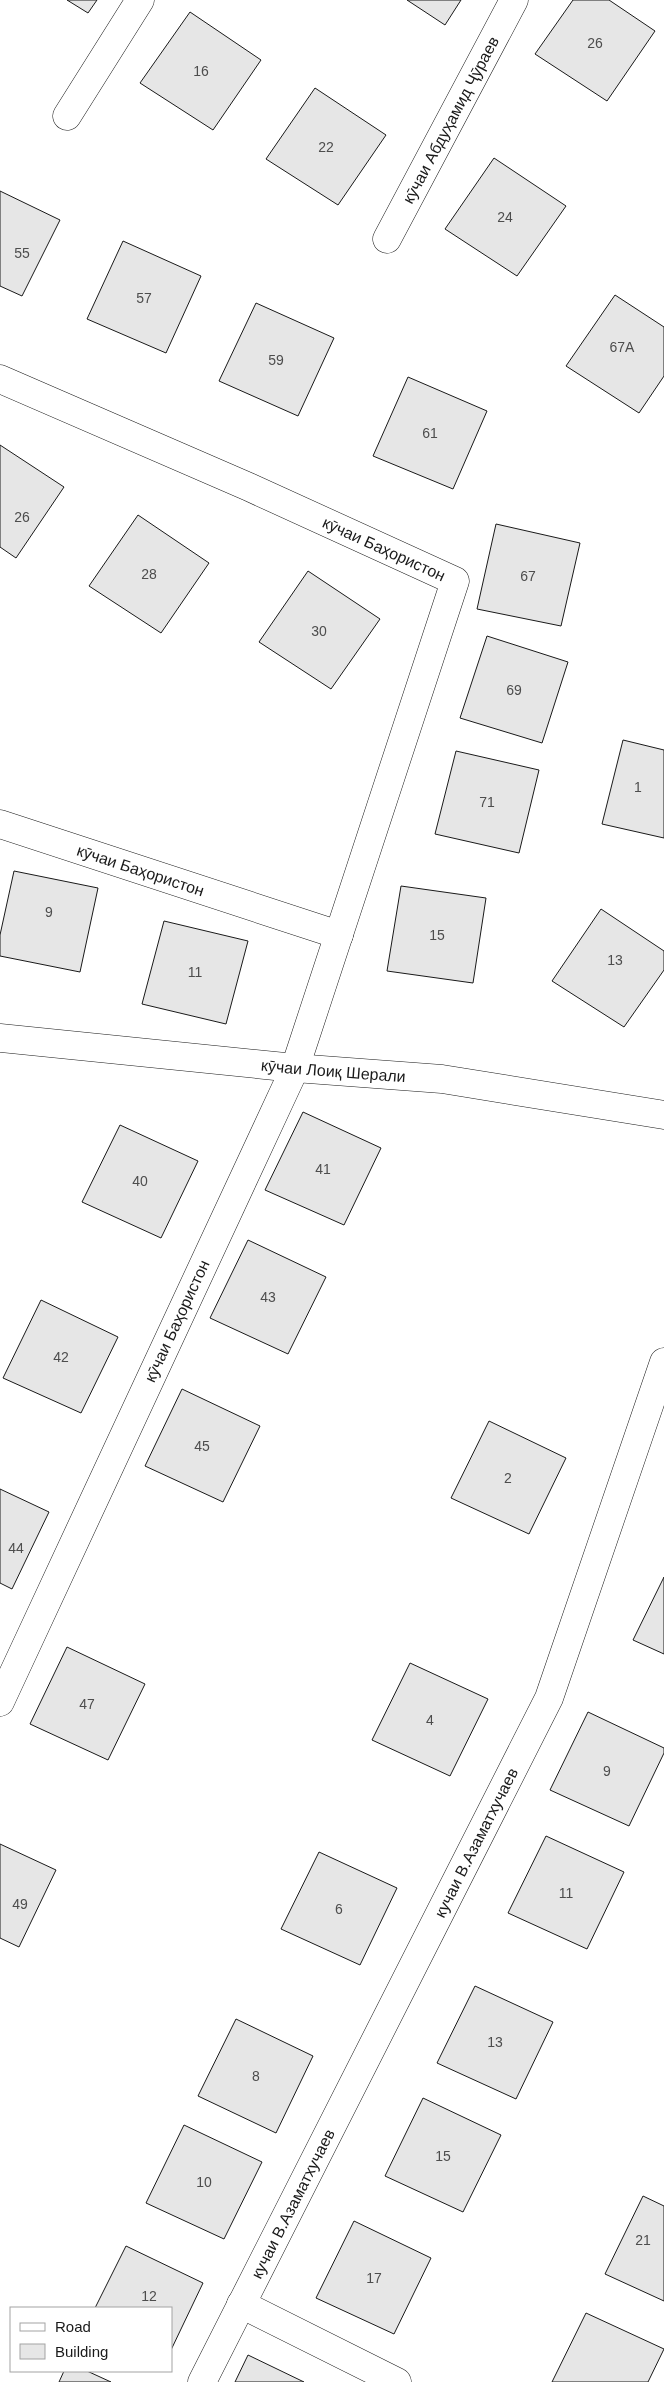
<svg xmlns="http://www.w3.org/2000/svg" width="664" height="2382" viewBox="0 0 664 2382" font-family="Arial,sans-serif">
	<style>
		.building { fill: #e6e6e6; stroke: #1a1a1a }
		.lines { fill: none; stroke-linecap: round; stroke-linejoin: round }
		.minor-casing { stroke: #1a1a1a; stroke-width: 29 }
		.minor { stroke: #fff; stroke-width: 28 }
		.labels { text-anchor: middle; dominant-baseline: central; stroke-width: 4; stroke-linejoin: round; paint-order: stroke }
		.number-label { font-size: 14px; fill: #4d4d4d }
		.street-label { font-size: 16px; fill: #1a1a1a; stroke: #fff }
	</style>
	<rect width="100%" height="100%" fill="#fff"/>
	<g class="building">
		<path d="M67,0H97L88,13Z"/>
		<path d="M407,0H461L445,25Z"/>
		<path d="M573,0H609L655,31L607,101L535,54Z"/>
		<path d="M190,12L261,60L213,130L140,83Z"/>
		<path d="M315,88L386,135L338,205L266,159Z"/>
		<path d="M494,158L566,206L517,276L445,229Z"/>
		<path d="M0,191L60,220L22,296L0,286Z"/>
		<path d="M123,241L201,276L166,353L87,319Z"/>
		<path d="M615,295L664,327V376L639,413L566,366Z"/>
		<path d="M256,303L334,338L298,416L219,381Z"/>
		<path d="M408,377L487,411L453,489L373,456Z"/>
		<path d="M0,445L64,487L16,558L0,547Z"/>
		<path d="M138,515L209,563L161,633L89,586Z"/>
		<path d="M496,524L580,543L561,626L477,609Z"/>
		<path d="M308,571L380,619L331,689L259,642Z"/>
		<path d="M487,636L568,662L542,743L460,718Z"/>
		<path d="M623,740L664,750V838L602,824Z"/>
		<path d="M456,751L539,770L519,853L435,834Z"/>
		<path d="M14,871L98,888L80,972L0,956V935Z"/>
		<path d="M401,886L486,898L473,983L387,971Z"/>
		<path d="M601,909L664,951V970L624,1027L552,981Z"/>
		<path d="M164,921L248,941L226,1024L142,1004Z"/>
		<path d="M303,1112L381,1148L344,1225L265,1190Z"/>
		<path d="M120,1125L198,1161L161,1238L82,1202Z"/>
		<path d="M248,1240L326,1277L288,1354L210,1318Z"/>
		<path d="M41,1300L118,1337L81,1413L3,1378Z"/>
		<path d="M182,1389L260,1426L223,1502L145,1466Z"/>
		<path d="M489,1421L566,1458L529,1534L451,1498Z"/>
		<path d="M0,1489L49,1512L12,1589L0,1583Z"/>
		<path d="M664,1577V1654L633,1640Z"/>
		<path d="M67,1647L145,1684L108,1760L30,1724Z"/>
		<path d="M410,1663L488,1699L450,1776L372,1740Z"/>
		<path d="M588,1712L664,1748V1753L629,1826L550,1790Z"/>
		<path d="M546,1836L624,1872L587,1949L508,1913Z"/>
		<path d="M0,1844L56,1870L19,1947L0,1938Z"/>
		<path d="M319,1852L397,1888L360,1965L281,1929Z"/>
		<path d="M475,1986L553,2022L516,2099L437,2063Z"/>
		<path d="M236,2019L313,2056L276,2133L198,2096Z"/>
		<path d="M423,2098L501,2135L463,2212L385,2176Z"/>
		<path d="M184,2125L262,2162L224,2239L146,2203Z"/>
		<path d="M643,2196L664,2206V2301L605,2274Z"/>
		<path d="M354,2221L431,2258L394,2334L316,2298Z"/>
		<path d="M126,2246L203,2283L171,2350V2308H95Z"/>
		<path d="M586,2313L664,2349L648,2382H552Z"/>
		<path d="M248,2355L304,2382H235Z"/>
		<path d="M64,2371H87L111,2382H59Z"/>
	</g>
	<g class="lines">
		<defs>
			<g id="minor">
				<path d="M67,116L140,0"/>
				<path id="s1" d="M387,239L514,0"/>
				<path id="s2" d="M0,379L249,487L455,581L295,1068L0,1702"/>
				<path id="s3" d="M0,824L339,935"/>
				<path id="s4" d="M0,1038L295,1068L442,1079L664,1115"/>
				<path d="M241,2304L397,2382"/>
				<path id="s5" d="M202,2382L549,1698L664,1362"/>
			</g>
		</defs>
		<use href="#minor" class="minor-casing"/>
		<use href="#minor" class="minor"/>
	</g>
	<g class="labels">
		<g class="number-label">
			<text x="595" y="43">26</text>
			<text x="201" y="71">16</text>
			<text x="326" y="147">22</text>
			<text x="505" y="217">24</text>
			<text x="22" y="253">55</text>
			<text x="144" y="298">57</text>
			<text x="622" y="347">67А</text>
			<text x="276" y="360">59</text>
			<text x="430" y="433">61</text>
			<text x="22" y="517">26</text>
			<text x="149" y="574">28</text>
			<text x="528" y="576">67</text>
			<text x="319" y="631">30</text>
			<text x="514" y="690">69</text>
			<text x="638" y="787">1</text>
			<text x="487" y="802">71</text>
			<text x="49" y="912">9</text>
			<text x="437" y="935">15</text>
			<text x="615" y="960">13</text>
			<text x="195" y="972">11</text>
			<text x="323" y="1169">41</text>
			<text x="140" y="1181">40</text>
			<text x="268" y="1297">43</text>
			<text x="61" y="1357">42</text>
			<text x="202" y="1446">45</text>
			<text x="508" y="1478">2</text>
			<text x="16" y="1548">44</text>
			<text x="87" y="1704">47</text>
			<text x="430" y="1720">4</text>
			<text x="607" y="1771">9</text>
			<text x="566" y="1893">11</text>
			<text x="20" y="1904">49</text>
			<text x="339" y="1909">6</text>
			<text x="495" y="2042">13</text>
			<text x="256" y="2076">8</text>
			<text x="443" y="2156">15</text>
			<text x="204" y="2182">10</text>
			<text x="643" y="2240">21</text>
			<text x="374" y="2278">17</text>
			<text x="149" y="2296">12</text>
		</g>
		<g class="street-label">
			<text stroke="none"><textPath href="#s1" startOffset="135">кӯчаи Абдуҳамид Ҷӯраев</textPath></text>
			<text stroke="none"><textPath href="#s2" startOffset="420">кӯчаи Баҳористон</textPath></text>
			<text stroke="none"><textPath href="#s3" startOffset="148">кӯчаи Баҳористон</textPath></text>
			<text stroke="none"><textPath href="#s4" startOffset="335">кӯчаи Лоиқ Шерали</textPath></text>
			<text transform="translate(177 1321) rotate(-65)">кӯчаи Баҳористон</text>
			<text stroke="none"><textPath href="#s5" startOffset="605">кучаи В.Азаматхучаев</textPath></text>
			<text stroke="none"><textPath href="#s5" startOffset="200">кучаи В.Азаматхучаев</textPath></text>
		</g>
	</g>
	<rect x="10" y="2307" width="162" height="65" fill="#ffffff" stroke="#a3a3a3"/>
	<rect x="20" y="2323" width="25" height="8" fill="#ffffff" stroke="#a3a3a3"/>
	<text x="55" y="2332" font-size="15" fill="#1a1a1a">Road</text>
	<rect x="20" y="2344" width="25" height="15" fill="#e6e6e6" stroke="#a3a3a3"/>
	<text x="55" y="2357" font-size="15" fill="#1a1a1a">Building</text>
</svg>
